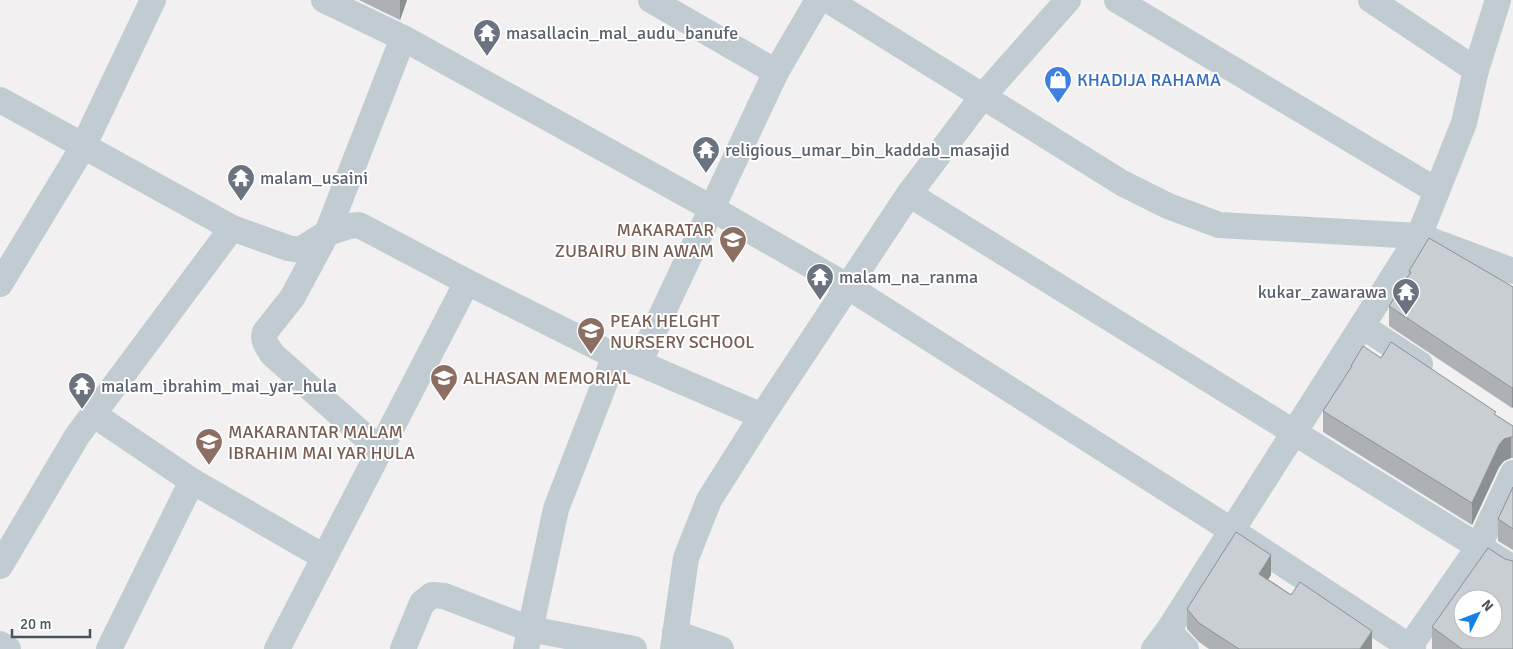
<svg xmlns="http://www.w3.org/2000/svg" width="1513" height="649" viewBox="0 0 1513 649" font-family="Signika,sans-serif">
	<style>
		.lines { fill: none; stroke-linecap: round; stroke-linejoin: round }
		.minor { stroke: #c0cbd2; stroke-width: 26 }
		.wall { fill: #adb1b5 }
		.shaded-wall { fill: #8d9093 }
		.building { fill: #c9ced2; stroke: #8d9093; fill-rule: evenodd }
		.labels { text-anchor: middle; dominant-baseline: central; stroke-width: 4; stroke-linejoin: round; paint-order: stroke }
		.worship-label { font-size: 18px; fill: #5b616d; stroke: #fff; text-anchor: start }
		.shop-label { font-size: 18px; fill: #366cbe; stroke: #fff; text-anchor: start }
		.education-label { font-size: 18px; fill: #785e54; stroke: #fff; text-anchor: start }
	</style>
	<rect width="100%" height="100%" fill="#f2f0f0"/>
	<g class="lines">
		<g class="minor">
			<path d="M324,0L403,38L711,208L847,286L1231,530L1413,649"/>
			<path d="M651,0L776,72"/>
			<path d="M828,0L1122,183L1168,206L1219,225L1419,236L1513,271"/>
			<path d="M1117,0L1437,191"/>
			<path d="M1371,0L1476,70"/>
			<path d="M0,100L232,228L288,248L300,250L327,233L349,226L359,225L467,282L615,356L639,363L762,416"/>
			<path d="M909,194L1513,568"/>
			<path d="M0,284L83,147L153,0"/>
			<path d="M1362,326L1420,364"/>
			<path d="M639,363L776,72L818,0"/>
			<path d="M93,414L192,481L324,557"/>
			<path d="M380,450L272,354C267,346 262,340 265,332L292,298L327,233L403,38"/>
			<path d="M0,566L77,436L232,228"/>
			<path d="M1168,631L1186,649"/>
			<path d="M675,633L721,649"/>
			<path d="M0,644L8,649"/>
			<path d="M109,649L192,481"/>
			<path d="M277,649L467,282"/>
			<path d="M403,649L422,603L432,595L444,596L530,629L634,649"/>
			<path d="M526,649L556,509L615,356"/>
			<path d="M673,649L686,558L709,500L762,416L909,194L982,97L1068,0"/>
			<path d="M1154,649L1168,631L1419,236L1464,123L1476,70L1498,0"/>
			<path d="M1408,649L1478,548L1513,473"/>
		</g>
	</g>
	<g class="wall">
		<path d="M359,0H407L400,20Z"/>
		<path d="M1409,271L1513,287V407L1512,408L1389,326V306L1409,274Z"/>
		<path d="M1381,358L1496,415L1513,426V458H1511L1504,461L1499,467L1472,525L1323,432V411L1351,368V366Z"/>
		<path d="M1513,487V550L1498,541V519Z"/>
		<path d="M1505,559L1512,561L1513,649H1432V627Z"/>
		<path d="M1271,575L1268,579L1372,649H1209L1199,642L1187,629V609Z"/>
	</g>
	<g class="shaded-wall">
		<path d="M400,0H407L400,20Z"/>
		<path d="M1513,387V407L1512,408V388Z"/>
		<path d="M1511,437V458L1504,461L1499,467L1472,525V503L1499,445L1504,439Z"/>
		<path d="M1271,555V575L1259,593V574Z"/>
		<path d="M1372,631V649H1360Z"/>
	</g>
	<g class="building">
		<path d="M1429,238L1513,287V387L1512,388L1389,306L1411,272L1409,271Z"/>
		<path d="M1391,342L1496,412L1494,414L1513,426V437H1511L1504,439L1499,445L1472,503L1323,411L1352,366H1351L1363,346L1381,358Z"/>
		<path d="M1513,487V529L1498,519Z"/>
		<path d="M1236,532L1271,555L1259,574L1291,595L1300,582L1372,631L1360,649H1239L1199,623L1187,609Z"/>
		<path d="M1488,548L1505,559L1513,561V649H1462L1432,627ZM1463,599H1493V629H1463Z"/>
	</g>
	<defs>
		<symbol id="temple-pin" viewBox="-11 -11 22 30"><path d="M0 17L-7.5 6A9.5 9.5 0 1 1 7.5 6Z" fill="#6b7280" stroke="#fff"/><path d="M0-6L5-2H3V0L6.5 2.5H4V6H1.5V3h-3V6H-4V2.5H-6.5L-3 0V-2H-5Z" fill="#fff"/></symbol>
		<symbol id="shop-pin" viewBox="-11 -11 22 30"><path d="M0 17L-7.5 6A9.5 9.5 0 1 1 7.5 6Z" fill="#3f7fe0" stroke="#fff"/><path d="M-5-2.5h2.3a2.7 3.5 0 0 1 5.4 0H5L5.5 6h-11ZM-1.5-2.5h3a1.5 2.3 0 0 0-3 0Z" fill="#fff"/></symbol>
		<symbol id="school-pin" viewBox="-11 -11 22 30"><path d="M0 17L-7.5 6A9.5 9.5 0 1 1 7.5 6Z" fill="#8d6e63" stroke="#fff"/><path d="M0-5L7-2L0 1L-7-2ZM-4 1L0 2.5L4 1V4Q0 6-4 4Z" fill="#fff"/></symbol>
	</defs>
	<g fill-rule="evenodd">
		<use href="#temple-pin" x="471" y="17" width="32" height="43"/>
		<use href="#shop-pin" x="1042" y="64" width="32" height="43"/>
		<use href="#temple-pin" x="690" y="134" width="32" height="43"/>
		<use href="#temple-pin" x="225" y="162" width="32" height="43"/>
		<use href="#school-pin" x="717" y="224" width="32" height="43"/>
		<use href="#temple-pin" x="804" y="261" width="32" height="43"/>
		<use href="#temple-pin" x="1390" y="276" width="32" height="43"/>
		<use href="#school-pin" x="575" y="315" width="32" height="43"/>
		<use href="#school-pin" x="428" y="362" width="32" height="43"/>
		<use href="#temple-pin" x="66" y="370" width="32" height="43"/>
		<use href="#school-pin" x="193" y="426" width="32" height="43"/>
	</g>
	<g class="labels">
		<g class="worship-label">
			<text x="506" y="33">masallacin_mal_audu_banufe</text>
			<text x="725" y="150">religious_umar_bin_kaddab_masajid</text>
			<text x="260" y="178">malam_usaini</text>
			<text x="839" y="277">malam_na_ranma</text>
			<text x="1387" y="292" text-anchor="end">kukar_zawarawa</text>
			<text x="101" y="386">malam_ibrahim_mai_yar_hula</text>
		</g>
		<g class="shop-label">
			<text x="1077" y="80">KHADIJA RAHAMA</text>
		</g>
		<g class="education-label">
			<text x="714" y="230" text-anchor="end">MAKARATAR<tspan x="714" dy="21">ZUBAIRU BIN AWAM</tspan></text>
			<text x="610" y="321">PEAK HELGHT<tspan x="610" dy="21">NURSERY SCHOOL</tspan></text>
			<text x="463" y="378">ALHASAN MEMORIAL</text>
			<text x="228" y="432">MAKARANTAR MALAM<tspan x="228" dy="21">IBRAHIM MAI YAR HULA</tspan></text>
		</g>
	</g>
	<g transform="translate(1478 614) rotate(48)"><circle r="24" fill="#ffffff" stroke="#b5bbbf"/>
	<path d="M0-4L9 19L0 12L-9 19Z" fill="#1282ea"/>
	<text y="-8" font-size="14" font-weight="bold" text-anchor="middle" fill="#47555e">N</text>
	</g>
	<path d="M12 629v8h78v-8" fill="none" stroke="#47555e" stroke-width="2.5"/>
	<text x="20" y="629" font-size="15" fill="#47555e" stroke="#ffffff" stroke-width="4" paint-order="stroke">20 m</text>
</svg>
